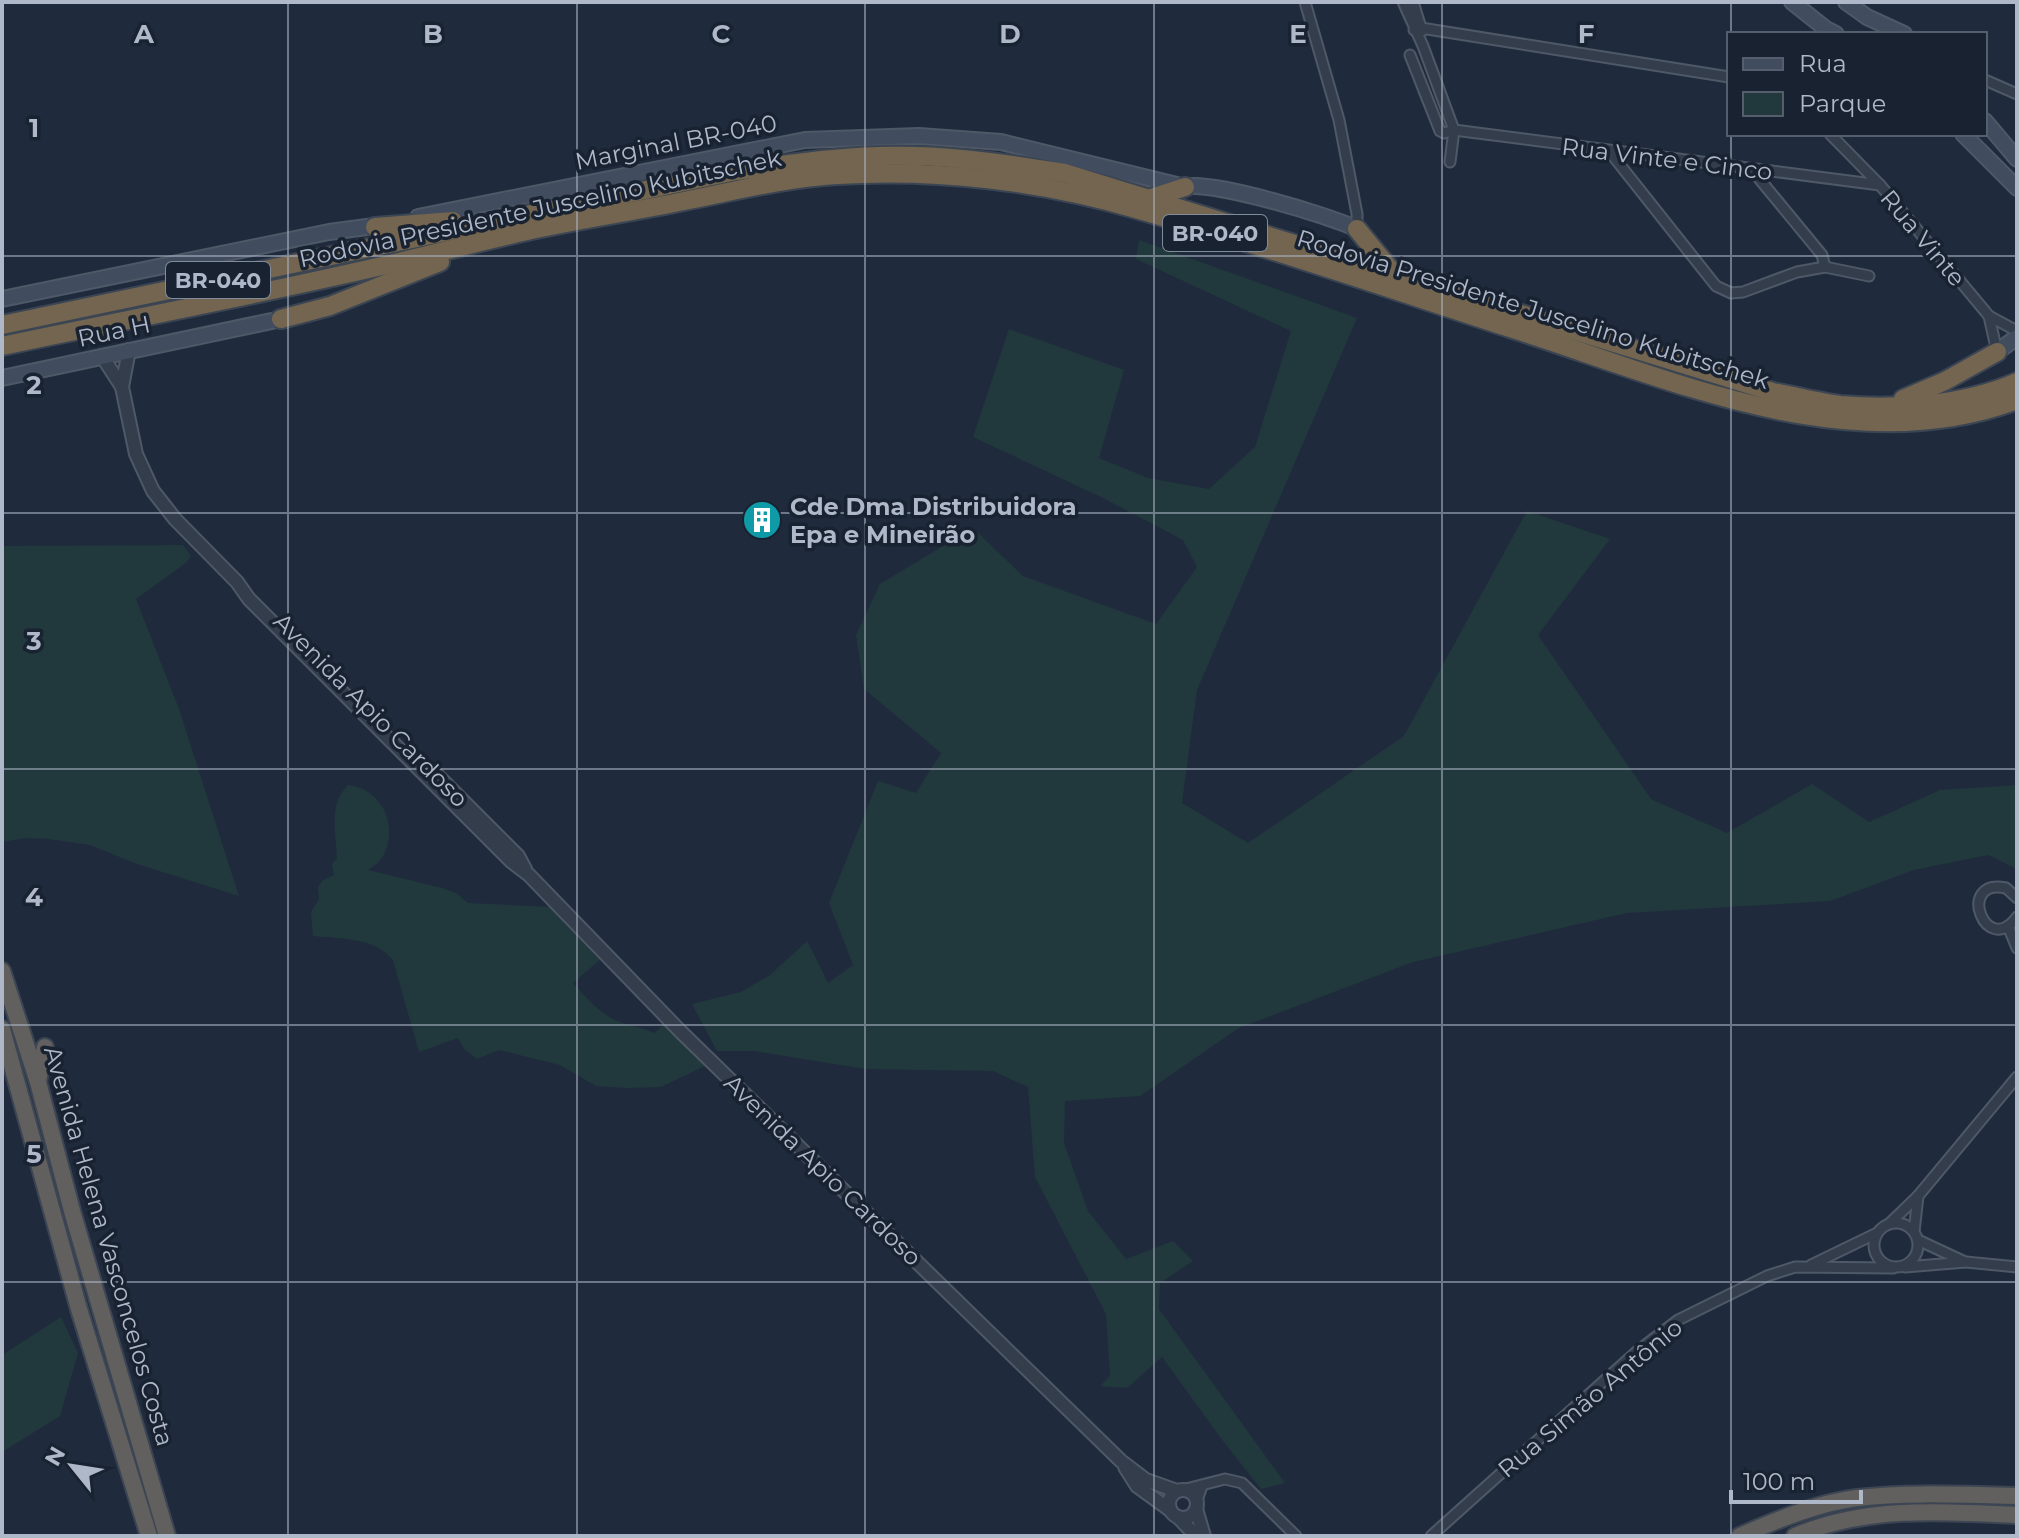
<svg xmlns="http://www.w3.org/2000/svg" width="2019" height="1538" viewBox="0 0 2019 1538" font-family="Montserrat,sans-serif">
	<style>
		.green { fill: #21393d }
		.lines { fill: none; stroke-linecap: round; stroke-linejoin: round }
		.minor-casing { stroke: #4e5866; stroke-width: 13 }
		.tertiary-casing { stroke: #4e5866; stroke-width: 16 }
		.secondary-casing { stroke: #4e5866; stroke-width: 18 }
		.trunk-casing { stroke: #3b4553; stroke-width: 20 }
		.motorway-casing { stroke: #3b4553; stroke-width: 22 }
		.minor { stroke: #333d4c; stroke-width: 9 }
		.tertiary { stroke: #333d4c; stroke-width: 12 }
		.secondary { stroke: #414c5f; stroke-width: 14 }
		.trunk { stroke: #62605e; stroke-width: 16 }
		.motorway { stroke: #73654f; stroke-width: 18 }
		.grid { fill: none; stroke: #aeb8c8; stroke-width: 2; stroke-opacity: 0.55 }
		.labels { text-anchor: middle; dominant-baseline: central; stroke-width: 7; stroke-linejoin: round; paint-order: stroke }
		.shield { fill: #192230; stroke: #818b9a; stroke-width: 2 }
		.shield-label { font-size: 22px; font-weight: bold; fill: #aeb8c8 }
		.street-label { font-size: 24px; fill: #aeb8c8; stroke: #192230 }
		.poi-label { font-size: 24px; font-weight: bold; fill: #aeb8c8; stroke: #192230; text-anchor: start }
		.grid-label { font-size: 26px; text-anchor: middle; font-weight: bold; fill: #aeb8c8; stroke: #192230; stroke-width: 7; stroke-linejoin: round; paint-order: stroke }
	</style>
	<rect width="100%" height="100%" fill="#1f2b3c"/>
	<g class="green">
		<path d="M1139,240L1357,318L1197,690L1182,803L1248,843L1404,736L1527,511L1610,539L1538,635L1651,799L1727,833L1812,784L1869,822L1940,790L2017,785V869L1988,855L1914,870L1830,901L1627,913L1413,962L1239,1028L1140,1096L1065,1101L1064,1143L1088,1211L1126,1259L1173,1241L1193,1261L1160,1283L1159,1309L1285,1483L1261,1489L1223,1441L1162,1357L1127,1388L1100,1386L1110,1376L1106,1314L1035,1177L1028,1087L993,1071L865,1069L755,1051H717L692,1004L741,992L770,975L807,941L828,983L853,965L829,903L878,781L916,793L941,753L864,689L856,635L880,584L973,528L1023,576L1156,624L1197,567L1183,540L1101,497L973,437L1009,329L1124,370L1099,458L1148,478L1209,489L1255,447L1291,331L1136,259Z"/>
		<path d="M183,545L191,556L187,562L136,599L179,709L239,896L137,864L90,845L49,839L26,838L2,842V546Z"/>
		<path d="M348,785C383,789 400,828 382,858C379,863 373,867 368,870L442,888L456,893L468,903L551,907L602,958L573,983C586,997 599,1013 617,1021C629,1026 642,1027 654,1033L666,1023L709,1064L661,1087L627,1088L596,1086L560,1065L499,1050L477,1059L465,1050L458,1038L419,1052L393,960C374,937 341,939 313,936L311,912L319,899L318,887L323,880L334,875L332,864L337,858C336,832 328,805 348,785Z"/>
		<path d="M61,1317L78,1353L60,1416L2,1452V1355Z"/>
	</g>
	<g class="lines">
		<defs>
			<g id="minor">
				<path d="M1305,2L1339,120L1357,214V229"/>
				<path d="M1403,2L1423,46L1454,130L1450,162"/>
				<path d="M1413,2L1422,31"/>
				<path d="M1414,30L1421,28L1729,77"/>
				<path d="M1410,55L1440,131L1444,133L1454,130L1880,185"/>
				<path d="M1985,80L2017,94"/>
				<path d="M1830,134L1880,185L1989,316L1997,352"/>
				<path d="M1609,151L1716,286L1731,293L1743,292L1797,272L1825,267L1869,276"/>
				<path d="M1752,170L1822,255L1825,267"/>
				<path d="M1989,316L2017,331"/>
				<path d="M2017,898L2006,888C1955,878 1986,959 2017,917"/>
				<path d="M2008,926L2017,948"/>
				<circle cx="1896" cy="1245" r="22"/>
				<path d="M1889,1224L1918,1196L2017,1077"/>
				<path d="M1914,1232L1918,1196"/>
				<path d="M1918,1240L1963,1261"/>
				<path d="M1811,1265L1877,1233"/>
				<path d="M1905,1267L1966,1262L2017,1267"/>
				<path d="M1182,1490L1225,1479L1242,1483L1296,1536"/>
				<path d="M1196,1503L1202,1486"/>
				<path d="M1431,1536L1635,1353L1678,1320L1767,1276L1795,1267L1893,1268"/>
			</g>
			<g id="tertiary">
				<path d="M102,356L122,387L136,454L153,491L175,519L237,582L249,599L512,862L529,875L680,1031L1121,1461L1146,1480L1177,1491"/>
				<path d="M122,387L129,350"/>
				<path d="M434,772L518,856L525,869"/>
				<path d="M1125,1467L1137,1486L1170,1510"/>
				<circle cx="1183" cy="1504" r="14"/>
				<path d="M1196,1509L1204,1536"/>
				<path d="M1178,1517L1196,1536"/>
			</g>
			<g id="secondary">
				<path d="M1792,2L1826,29L1836,34"/>
				<path d="M1846,2L1867,17L1904,34"/>
				<path d="M1985,121L2017,159"/>
				<path d="M1963,134L2017,188"/>
				<path d="M418,217L805,140L919,136L1001,142L1185,187C1211,180 1331,216 1357,229"/>
				<path d="M2,299L329,232L382,225"/>
				<path d="M1997,352L2017,337"/>
				<path d="M2,378L281,319"/>
			</g>
			<g id="trunk">
				<path d="M2,971L38,1082L72,1211L167,1536"/>
				<path d="M2,1029L79,1309L149,1536"/>
				<path d="M38,1081L45,1047"/>
				<path d="M1740,1536C1776,1520 1818,1503 1857,1498C1910,1492 1964,1495 2017,1496"/>
				<path d="M1795,1536C1864,1506 1943,1511 2017,1515"/>
			</g>
			<g id="motorway">
				<path d="M1148,199L1185,187"/>
				<path d="M375,227L453,221"/>
				<path d="M1357,229L1394,274"/>
				<path d="M281,319L330,306L440,262"/>
				<path d="M2,325L736,171C794,163 853,154 913,156C964,157 1014,165 1065,173L1773,392C1795,396 1818,402 1840,405C1897,410 1964,405 2017,382"/>
				<path d="M2,346C134,318 267,293 399,262C446,251 493,238 541,228C588,218 636,211 684,201C735,191 785,178 837,175C937,169 1041,181 1136,209C1262,245 1387,288 1513,329C1670,379 1852,463 2017,400"/>
				<path d="M1903,399L1945,381L1997,352"/>
			</g>
		</defs>
		<use href="#minor" class="minor-casing"/>
		<use href="#tertiary" class="tertiary-casing"/>
		<use href="#secondary" class="secondary-casing"/>
		<use href="#trunk" class="trunk-casing"/>
		<use href="#motorway" class="motorway-casing"/>
		<use href="#minor" class="minor"/>
		<use href="#tertiary" class="tertiary"/>
		<use href="#secondary" class="secondary"/>
		<use href="#trunk" class="trunk"/>
		<use href="#motorway" class="motorway"/>
	</g>
	<path class="grid" d="M288,2V1536M577,2V1536M865,2V1536M1154,2V1536M1442,2V1536M1731,2V34M1731,134V1536M2,256H2017M2,513H2017M2,769H2017M2,1025H2017M2,1282H2017"/>
	<defs>
		<symbol id="building-disc" viewBox="-11 -11 22 22"><circle r="9.5" fill="#0f9aa8" stroke="#192230"/><path d="M-4-6H4V6H1V3H-1V6H-4ZM-2.5-4.3h1.7v1.8h-1.7ZM.8-4.3h1.7v1.8H.8ZM-2.5-1h1.7V.8h-1.7ZM.8-1h1.7V.8H.8Z" fill="#fff"/></symbol>
	</defs>
	<g fill-rule="evenodd">
		<use href="#building-disc" x="740" y="498" width="44" height="44"/>
	</g>
	<g class="labels">
		<g class="shield">
			<rect x="1163" y="215" width="104" height="36" rx="6"/>
			<rect x="166" y="262" width="104" height="36" rx="6"/>
		</g>
		<g class="shield-label">
			<text x="1215" y="233">BR-040</text>
			<text x="218" y="280">BR-040</text>
		</g>
		<g class="street-label">
			<text transform="translate(676 142) rotate(-11)">Marginal BR-040</text>
			<text transform="translate(1667 159) rotate(7)">Rua Vinte e Cinco</text>
			<text transform="translate(540 208) rotate(-12)">Rodovia Presidente Juscelino Kubitschek</text>
			<text transform="translate(1923 238) rotate(50)">Rua Vinte</text>
			<text transform="translate(1533 309) rotate(17)">Rodovia Presidente Juscelino Kubitschek</text>
			<text transform="translate(114 331) rotate(-12)">Rua H</text>
			<text transform="translate(371 710) rotate(45)">Avenida Apio Cardoso</text>
			<text transform="translate(823 1170) rotate(44)">Avenida Apio Cardoso</text>
			<text transform="translate(109 1246) rotate(74)">Avenida Helena Vasconcelos Costa</text>
			<text transform="translate(1590 1398) rotate(-40)">Rua Simão Antônio</text>
		</g>
		<g class="poi-label">
			<text x="790" y="506">Cde Dma Distribuidora<tspan x="790" dy="28">Epa e Mineirão</tspan></text>
		</g>
	</g>
	<g class="grid-label">
		<text x="144" y="43">A</text>
		<text x="433" y="43">B</text>
		<text x="721" y="43">C</text>
		<text x="1010" y="43">D</text>
		<text x="1298" y="43">E</text>
		<text x="1586" y="43">F</text>
		<text x="34" y="137">1</text>
		<text x="34" y="394">2</text>
		<text x="34" y="650">3</text>
		<text x="34" y="906">4</text>
		<text x="34" y="1163">5</text>
	</g>
	<rect width="2019" height="1538" fill="none" stroke="#aeb8c8" stroke-width="8"/>
	<rect x="1727" y="32" width="260" height="104" fill="#192230" stroke="#555e6d" stroke-width="2"/>
	<rect x="1743" y="58" width="40" height="12" fill="#414c5f" stroke="#555e6d" stroke-width="2"/>
	<text x="1799" y="72" font-size="24" fill="#aeb8c8">Rua</text>
	<rect x="1743" y="92" width="40" height="24" fill="#21393d" stroke="#555e6d" stroke-width="2"/>
	<text x="1799" y="112" font-size="24" fill="#aeb8c8">Parque</text>
	<g transform="translate(72 1466) rotate(300)" stroke="#192230" stroke-width="6" paint-order="stroke">
	<path d="M0-6L14 30L0 20L-14 30Z" fill="#aeb8c8"/>
	<text y="-12" font-size="22" font-weight="bold" text-anchor="middle" fill="#aeb8c8">N</text>
	</g>
	<path d="M1731 1490v12h130v-12" fill="none" stroke="#aeb8c8" stroke-width="4"/>
	<text x="1743" y="1490" font-size="24" fill="#aeb8c8" stroke="#192230" stroke-width="6" paint-order="stroke">100 m</text>
</svg>
